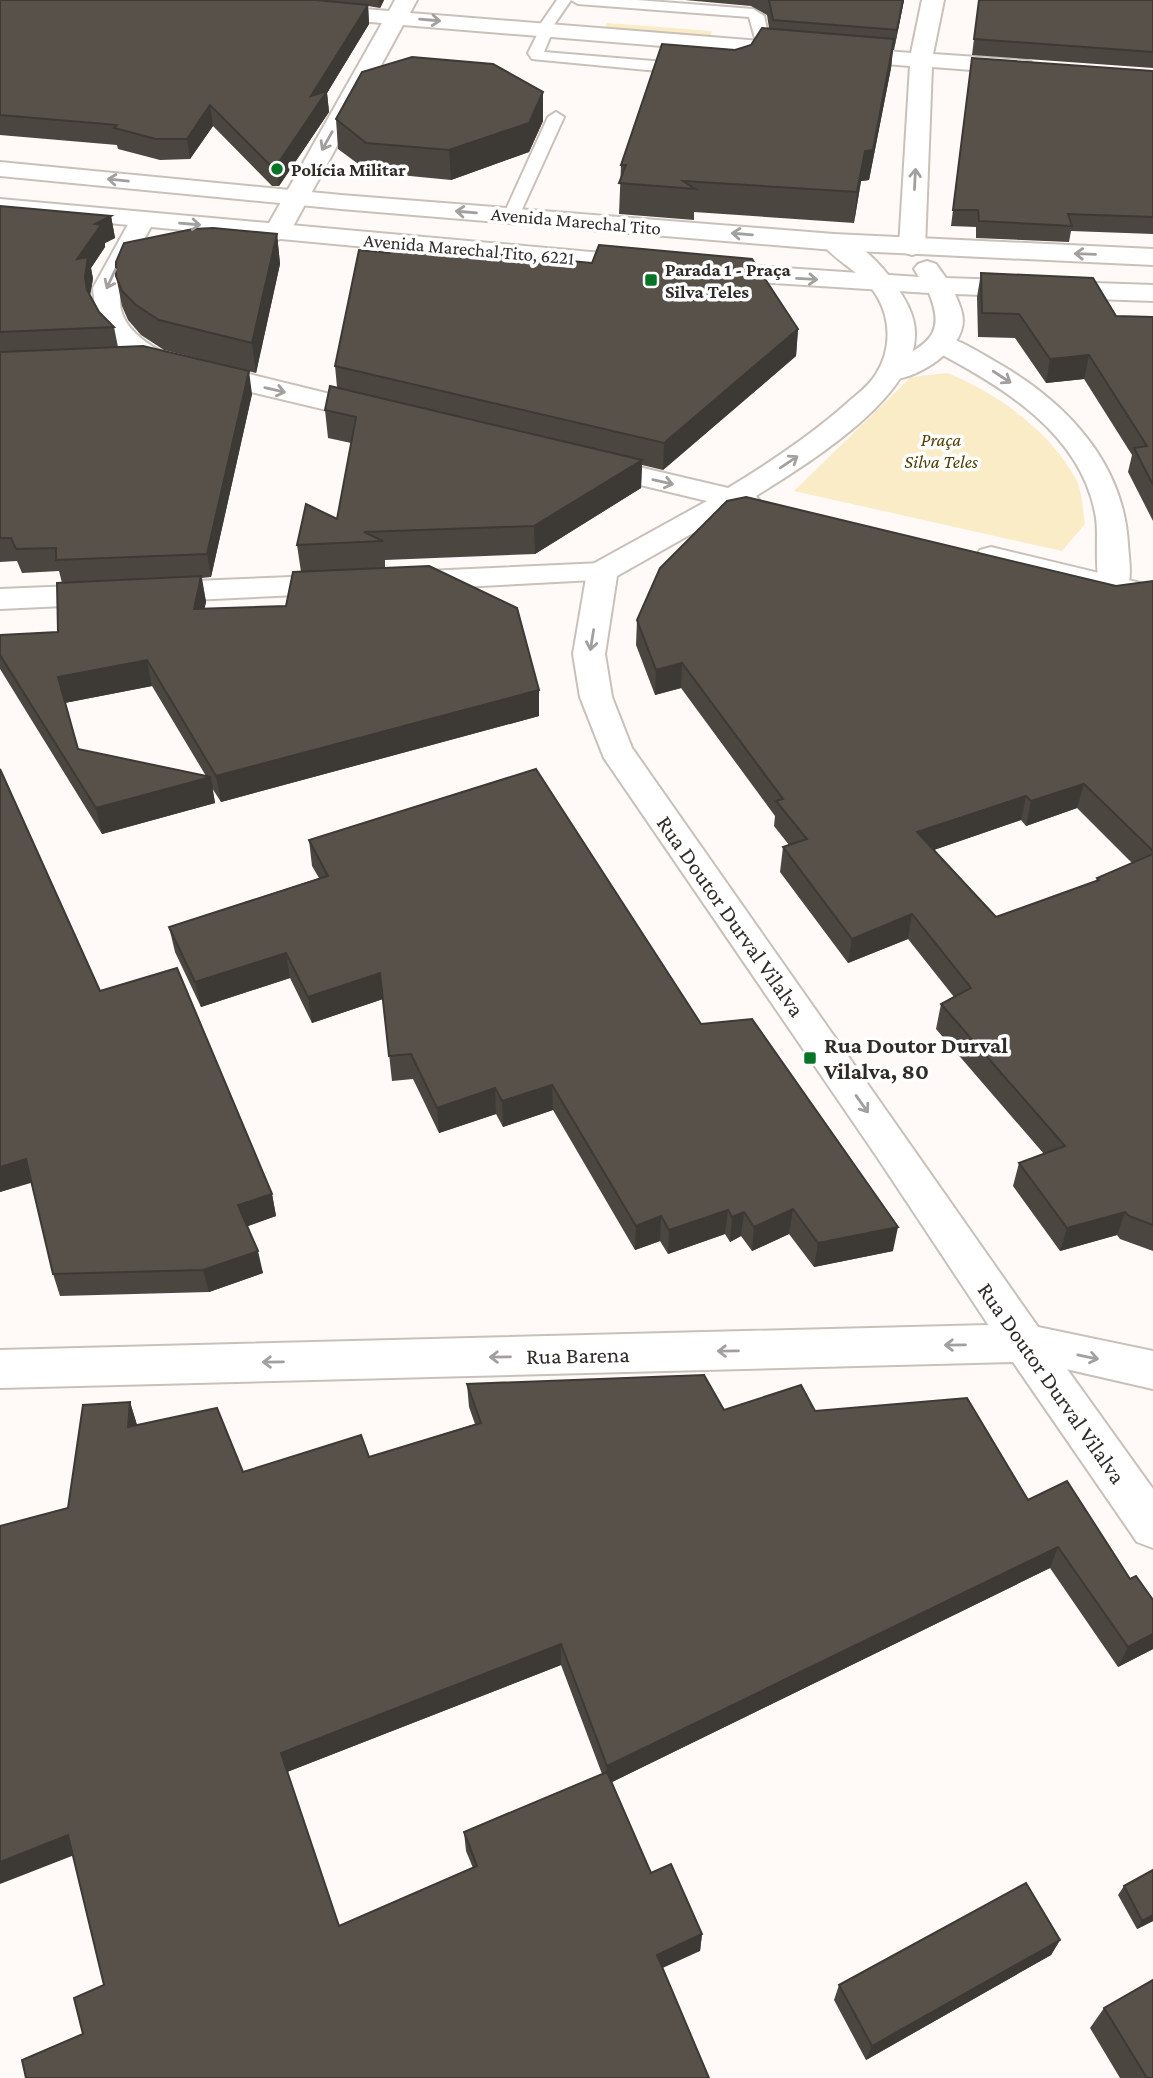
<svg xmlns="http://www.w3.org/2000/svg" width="1153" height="2078" viewBox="0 0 1153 2078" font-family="'Crimson Pro',serif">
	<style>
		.green { fill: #f9ecc7 }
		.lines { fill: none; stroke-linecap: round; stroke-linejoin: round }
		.service-casing { stroke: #cac0ba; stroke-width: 4 }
		.minor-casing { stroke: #cac0ba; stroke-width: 4 }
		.secondary-casing { stroke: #cac0ba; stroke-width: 4 }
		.primary-casing { stroke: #cac0ba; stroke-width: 4 }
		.service { fill: #fff; fill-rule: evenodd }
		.minor { fill: #fff; fill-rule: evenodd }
		.secondary { fill: #fff; fill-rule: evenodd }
		.primary { fill: #fff; fill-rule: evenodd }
		.wall { fill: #4b4640; fill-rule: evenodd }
		.shaded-wall { fill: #3d3934 }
		.building { fill: #57514a; stroke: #3d3934; stroke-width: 2 }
		.oneway { stroke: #a1a09e }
		.poi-dot { fill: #087427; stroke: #fff; stroke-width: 2.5 }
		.labels { text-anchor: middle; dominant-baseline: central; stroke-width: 7; stroke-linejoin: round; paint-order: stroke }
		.far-poi-label { font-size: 19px; font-weight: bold; fill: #2f2b28; stroke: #fff; text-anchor: start }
		.far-street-label { font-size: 19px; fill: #2f2b28; stroke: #fff }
		.far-park-label { font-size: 19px; font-style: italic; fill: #4f3e02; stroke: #fff }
		.street-label { font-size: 23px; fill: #2f2b28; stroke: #fff }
		.poi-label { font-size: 23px; font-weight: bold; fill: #2f2b28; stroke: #fff; text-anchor: start }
	</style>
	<rect width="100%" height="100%" fill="#fffaf8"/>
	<g class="green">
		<path d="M607,23L712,31L706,52L599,42Z"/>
		<path d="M947,373C998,393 1051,432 1077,481C1082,493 1083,511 1085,524L1062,551L794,491L911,377Z"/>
	</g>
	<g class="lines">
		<defs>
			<g id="service">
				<path d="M557,0H637L753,9L764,16L769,38L766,49L757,54L751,62L746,64L738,59L746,48L752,46L755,38L749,17L578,4L571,0L549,32L551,35L544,52L689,64L697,69L689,74L532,59L528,53L537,35L535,32Z"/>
				<path d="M556,112L564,117L519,216L517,220H505L503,216L548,117Z"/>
			</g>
			<g id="minor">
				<path d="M395,0H417L410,13L911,53L922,0H944L933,54L1023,60L1031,62L1034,67L1031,72L1023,74L932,67L925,247L921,252L912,255L903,252L899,247L910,66L403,25L290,232L286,237L277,240L268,237L264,232L382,23L315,17L307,16L304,11L307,6L315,5L389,11Z"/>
				<path d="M943,336C962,341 979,352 996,362C1065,401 1124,462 1128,545C1129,559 1133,580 1125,592L1114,594L1103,592C1093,577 1099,537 1096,518C1083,434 1002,386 933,350L930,344L933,338Z"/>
				<path d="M602,563L613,565L617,572L613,579L404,590L393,588L389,581L393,574L404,572Z"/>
				<path d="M341,575L352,577L356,584L352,591L341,593L0,609V589Z"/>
				<path d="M1024,1324L1039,1330L1153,1489V1548L1137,1542L1013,1362L0,1388V1350Z"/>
			</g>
			<g id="secondary">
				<path d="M143,212L152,214L155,219C126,276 89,313 164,353L387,408L391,414L387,420L377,422L188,377L144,365L122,353L96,319L93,288L131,219L134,214Z"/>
				<path d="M834,234C858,240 881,264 895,284C905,299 915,315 915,333C917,398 805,465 756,496L760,501L755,507L745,510L737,508L617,576L605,654L612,697L632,748L1038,1327L1153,1351V1389L1009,1356L877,1157L604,758L580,697L573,654L587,572L591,565L707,501L582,471L578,465L582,459L592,456L728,488C769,463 810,436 846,404C856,395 869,386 876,374C891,351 891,321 878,298C864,272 836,263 821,242L825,237Z"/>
				<path d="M991,547L1153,586V604L980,562L976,556L980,550Z"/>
			</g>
			<g id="primary">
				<path d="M0,162L341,195L834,234L1153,249V265L834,250L341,209L0,176Z"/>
				<path d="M0,199L646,257L655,260L659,265L655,270L646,273L0,213Z"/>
				<path d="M927,261L936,264L946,278L1153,285V301L955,294C960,306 966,318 961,331C953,357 907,385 881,379L877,373C883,365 892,363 900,358C933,342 944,329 929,293L710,279L701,276L697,271L701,266L710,263L919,277L914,269L918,264Z"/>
			</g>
		</defs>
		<use href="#service" class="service-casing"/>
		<use href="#minor" class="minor-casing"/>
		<use href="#secondary" class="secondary-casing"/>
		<use href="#primary" class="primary-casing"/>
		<use href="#service" class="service"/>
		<use href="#minor" class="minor"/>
		<use href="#secondary" class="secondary"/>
		<use href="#primary" class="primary"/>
	</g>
	<g class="wall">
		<path d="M0,0H384L380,8L368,6L369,24L327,93L329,112L279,186H272L213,126L190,159L160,160L118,149L117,145L0,135Z"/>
		<path d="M685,0H904L894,50H893L891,68L869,180L861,181L854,223L694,212V220L619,214L621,165L735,50L751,45L769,28L767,15L751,6Z"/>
		<path d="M979,0H1153V68L972,55Z"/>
		<path d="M972,58L1153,71V234L1071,231L1069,242L976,238V227L951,226Z"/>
		<path d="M336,119L543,121L529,152L451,180L369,172L338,149Z"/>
		<path d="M0,206L111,216L115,238L105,243V247L91,268L93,279L90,296L99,312L114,327L118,347L252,394L211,577L202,578L206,602L204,609L286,606L301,572L297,545L337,519L351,443L328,438L325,410L337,387L335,366L390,253H431L430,248L798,329L796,356L663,470L642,465L641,488L535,554L385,560V568L539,716L221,802L212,788L215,803L102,834L0,669V635L58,632L62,583L59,571L22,573L17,561L0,562ZM152,686L206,776L78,749L65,703Z"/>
		<path d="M277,234L280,264L256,373L164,350L141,335L128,320L122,306L116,276Z"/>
		<path d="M981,273L1116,316L1153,317V521L1128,472L1132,455L1084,379L1046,383L1015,338L978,337L977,297Z"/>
		<path d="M1153,581V1251L1120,1239L1117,1235L1060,1251L1013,1186L1019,1163L1044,1154L936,1029L941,1004L954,997L908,939L848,963L780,872L783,847L789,845L774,826L775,816L681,688L655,695L636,645L637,620L1116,586ZM1077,808L1132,863L1097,878L1096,881L996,917L934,850L1021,820L1026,826Z"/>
		<path d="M0,769L100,991L272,1194L276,1216L247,1226L263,1273L209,1292L60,1296L53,1274L31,1182L0,1192Z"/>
		<path d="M309,840L701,1024L893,1251L814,1267L789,1234L752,1251L741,1236L730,1242L725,1234L668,1254L660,1241L635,1250L553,1110L503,1127L496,1114L439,1133L413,1079L392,1081L383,999L312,1023L290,978L201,1007L175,952L169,927L319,878L312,866Z"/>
		<path d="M467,1384L724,1410L815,1411L1028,1500L1130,1579L1153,1600V1649L1118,1667L1050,1568L612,1782L651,1873L702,1934L700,1951L83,2034L104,1985L68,1508L130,1402L137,1425L243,1472L369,1457L475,1424L469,1407ZM561,1665L602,1774L464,1832L466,1851L473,1868L339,1926L287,1772Z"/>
		<path d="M1153,1870V1921L1137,1929L1118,1895L1124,1886Z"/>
		<path d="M1060,1940L1051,1955L866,2060L834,2000L839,1985Z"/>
		<path d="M1104,2008L1153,2078H1120L1090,2028Z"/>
	</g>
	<g class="shaded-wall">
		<path d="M379,0H384L380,8Z"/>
		<path d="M903,0H904L894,50L897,30Z"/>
		<path d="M368,5L369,24L327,93L329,112L279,186L277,165L311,96Z"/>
		<path d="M894,39L891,68L869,180L861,181L854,223L857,192L865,151Z"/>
		<path d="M543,92V121L529,152L451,180L449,150Z"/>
		<path d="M210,105L213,126L190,159L187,139Z"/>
		<path d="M111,216L115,238L105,243V247L91,268L93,279L89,299L77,259L95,224Z"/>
		<path d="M277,234L280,264L256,373L252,343Z"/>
		<path d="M798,329L796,356L663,470L664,443Z"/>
		<path d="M1089,355L1084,379L1046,383L1050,359Z"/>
		<path d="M249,371L252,394L211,577L207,554Z"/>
		<path d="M642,460L641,488L535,554L534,526Z"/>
		<path d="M201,576L206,602L199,635L194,609Z"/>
		<path d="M147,660L152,686L64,703L58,677Z"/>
		<path d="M682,663L681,688L655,695L656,670Z"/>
		<path d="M539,690V716L221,802L216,776Z"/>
		<path d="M211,777L215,803L102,834L96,808Z"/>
		<path d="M1084,784L1077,808L1026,826L1031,801Z"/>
		<path d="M1026,796L1021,820L913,857L917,832Z"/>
		<path d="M912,914L908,939L848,963L852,939Z"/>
		<path d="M286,953L290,978L201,1007L195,982Z"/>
		<path d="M380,973L383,999L312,1023L308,997Z"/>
		<path d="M552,1085L553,1110L503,1127L502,1101Z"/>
		<path d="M495,1088L496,1114L439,1133L437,1108Z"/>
		<path d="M26,1159L34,1182L0,1192V1167Z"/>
		<path d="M272,1194L276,1216L243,1228L238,1205Z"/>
		<path d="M793,1209L789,1234L752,1251L754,1227Z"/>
		<path d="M728,1210L725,1234L668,1254L669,1230Z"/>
		<path d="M744,1212L741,1236L730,1242L732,1217Z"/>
		<path d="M1125,1212L1117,1235L1060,1251L1067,1228Z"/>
		<path d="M661,1216L660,1241L635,1250L636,1226Z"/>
		<path d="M898,1227L893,1251L814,1267L818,1243Z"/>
		<path d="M258,1251L263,1273L209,1292L203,1270Z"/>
		<path d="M130,1402L137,1425L128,1427Z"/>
		<path d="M1058,1547L1050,1568L606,1785L607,1766Z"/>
		<path d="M1153,1634V1649L1118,1667L1128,1647Z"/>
		<path d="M561,1644V1665L287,1772L281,1753Z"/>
		<path d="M68,1835L77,1854L0,1884V1862Z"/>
		<path d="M1153,1915V1921L1137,1929L1142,1921Z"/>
		<path d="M702,1934L700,1951L656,1971L657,1955Z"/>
		<path d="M1060,1940L1051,1955L866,2060L872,2046Z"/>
	</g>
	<g class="building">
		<path d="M0,0H316L368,5L311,96L327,91L277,165H270L210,105L187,139H156L114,128L117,125L0,115Z"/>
		<path d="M769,0H903L897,30L773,20Z"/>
		<path d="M979,0H1153V52L974,39Z"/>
		<path d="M762,28L894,39L873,150L865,151L857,192L683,181L695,189L619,183L626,165H621L662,44L735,50L751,45Z"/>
		<path d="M412,57L493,64L543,92L529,123L449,150L366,143L336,119L362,72Z"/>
		<path d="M972,58L1153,71V217L1068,214L1072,226L979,221L978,210H953Z"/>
		<path d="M0,206L111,216L95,224L101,225L77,259L88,257L85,277L87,290L99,312L114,327L0,332Z"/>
		<path d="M213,228L277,234L252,343L159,320L136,305L122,291L116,276V262L124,243L193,229Z"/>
		<path d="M599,245L752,259L798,329L664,443L335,366L359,250L390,253L392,249L441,254L430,248L592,263Z"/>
		<path d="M981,273L1093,278L1116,316L1153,317V485L1134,448L1147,446L1089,355L1050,359L1019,314L982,313Z"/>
		<path d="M143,346L249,371L207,554L56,560V548L16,549L11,538H0V352Z"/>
		<path d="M330,386L642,460L534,526L364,532L383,541L297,545L306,504L337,519L356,417L325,410Z"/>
		<path d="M746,497L1116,586L1153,581V851L1084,784L1031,801L1026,796L917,832L996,917L1099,880L1097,878L1153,854V1225L1129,1216L1125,1212L1067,1228L1019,1163L1065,1146L941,1004L971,988L912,914L852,939L783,847L807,839L776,801L783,799L682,663L656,670L637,620L660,568L727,501Z"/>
		<path d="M429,566L517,608L539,690L216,776L147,660L58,677L78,749L211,777L96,808L0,655V635L58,632L57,583L201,576L194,609L286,606L293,572Z"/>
		<path d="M0,769L100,991L177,968L272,1194L238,1205L258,1251L203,1270L53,1274L26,1159L0,1167Z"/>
		<path d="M536,769L701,1024L752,1019L898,1227L818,1243L793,1209L754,1227L744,1212L732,1217L728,1210L669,1230L661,1216L636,1226L552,1085L502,1101L495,1088L437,1108L411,1054L389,1056L380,973L308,997L286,953L195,982L169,927L328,876L309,840Z"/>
		<path d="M704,1375L724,1410L801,1385L815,1411L967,1398L1028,1500L1067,1481L1130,1579L1136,1576L1153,1600V1634L1128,1647L1058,1547L607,1766L561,1644L281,1753L339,1926L477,1866L464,1832L607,1772L651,1873L671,1864L702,1934L657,1955L709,2078H26L22,2060L83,2034L74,1998L104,1985L68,1835L0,1862V1526L68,1508L83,1405L130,1402L128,1427L217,1408L243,1472L361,1435L369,1457L481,1423L467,1384Z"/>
		<path d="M1153,1870V1915L1142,1921L1124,1886Z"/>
		<path d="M1026,1883L1060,1940L872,2046L839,1985Z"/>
		<path d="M1153,1980V2078H1147L1104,2008Z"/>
	</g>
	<defs><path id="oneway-shaft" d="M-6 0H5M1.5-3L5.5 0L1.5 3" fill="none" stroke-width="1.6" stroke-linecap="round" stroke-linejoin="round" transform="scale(1.75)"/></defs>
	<g class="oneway">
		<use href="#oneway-shaft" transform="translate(430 20) rotate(5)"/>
		<use href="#oneway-shaft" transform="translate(327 141) rotate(119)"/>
		<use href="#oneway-shaft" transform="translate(915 179) rotate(-87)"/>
		<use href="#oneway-shaft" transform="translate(118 180) rotate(-174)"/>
		<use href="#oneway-shaft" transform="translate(466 212) rotate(-175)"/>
		<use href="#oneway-shaft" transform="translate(190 224) rotate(5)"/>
		<use href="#oneway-shaft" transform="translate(742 234) rotate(-175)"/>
		<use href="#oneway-shaft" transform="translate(1085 254) rotate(-178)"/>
		<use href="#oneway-shaft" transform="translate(111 279) rotate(115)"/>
		<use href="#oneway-shaft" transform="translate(807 279) rotate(3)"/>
		<use href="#oneway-shaft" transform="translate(1002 377) rotate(33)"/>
		<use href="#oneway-shaft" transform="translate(275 390) rotate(13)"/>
		<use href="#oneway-shaft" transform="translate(789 462) rotate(-34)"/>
		<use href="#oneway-shaft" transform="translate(663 482) rotate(13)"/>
		<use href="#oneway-shaft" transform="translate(592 640) rotate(99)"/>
		<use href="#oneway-shaft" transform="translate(862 1104) rotate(55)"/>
		<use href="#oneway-shaft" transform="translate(955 1345) rotate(179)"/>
		<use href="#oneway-shaft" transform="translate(728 1351) rotate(179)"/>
		<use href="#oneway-shaft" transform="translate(500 1357) rotate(179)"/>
		<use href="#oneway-shaft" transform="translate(1088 1357) rotate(12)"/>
		<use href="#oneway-shaft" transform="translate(273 1362) rotate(179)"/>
	</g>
	<g class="poi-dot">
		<circle cx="277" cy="169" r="7"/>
		<rect x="644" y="273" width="14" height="14" rx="3.5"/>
		<rect x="803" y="1051" width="14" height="14" rx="3.5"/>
	</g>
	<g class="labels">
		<g class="far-poi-label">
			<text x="291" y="169">Polícia Militar</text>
			<text x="665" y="269">Parada 1 - Praça<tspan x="665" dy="22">Silva Teles</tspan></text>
		</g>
		<g class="far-street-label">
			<text transform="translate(576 221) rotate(5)">Avenida Marechal Tito</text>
			<text transform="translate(469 249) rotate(5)">Avenida Marechal Tito, 6221</text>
		</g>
		<g class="far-park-label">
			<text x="941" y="439">Praça<tspan x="941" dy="22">Silva Teles</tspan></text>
		</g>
		<g class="street-label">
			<text transform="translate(731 916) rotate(55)">Rua Doutor Durval Vilalva</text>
			<text transform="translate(578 1355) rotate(-1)">Rua Barena</text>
			<text transform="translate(1052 1383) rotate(55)">Rua Doutor Durval Vilalva</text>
		</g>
		<g class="poi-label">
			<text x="824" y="1045">Rua Doutor Durval<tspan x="824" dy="26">Vilalva, 80</tspan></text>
		</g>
	</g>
</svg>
